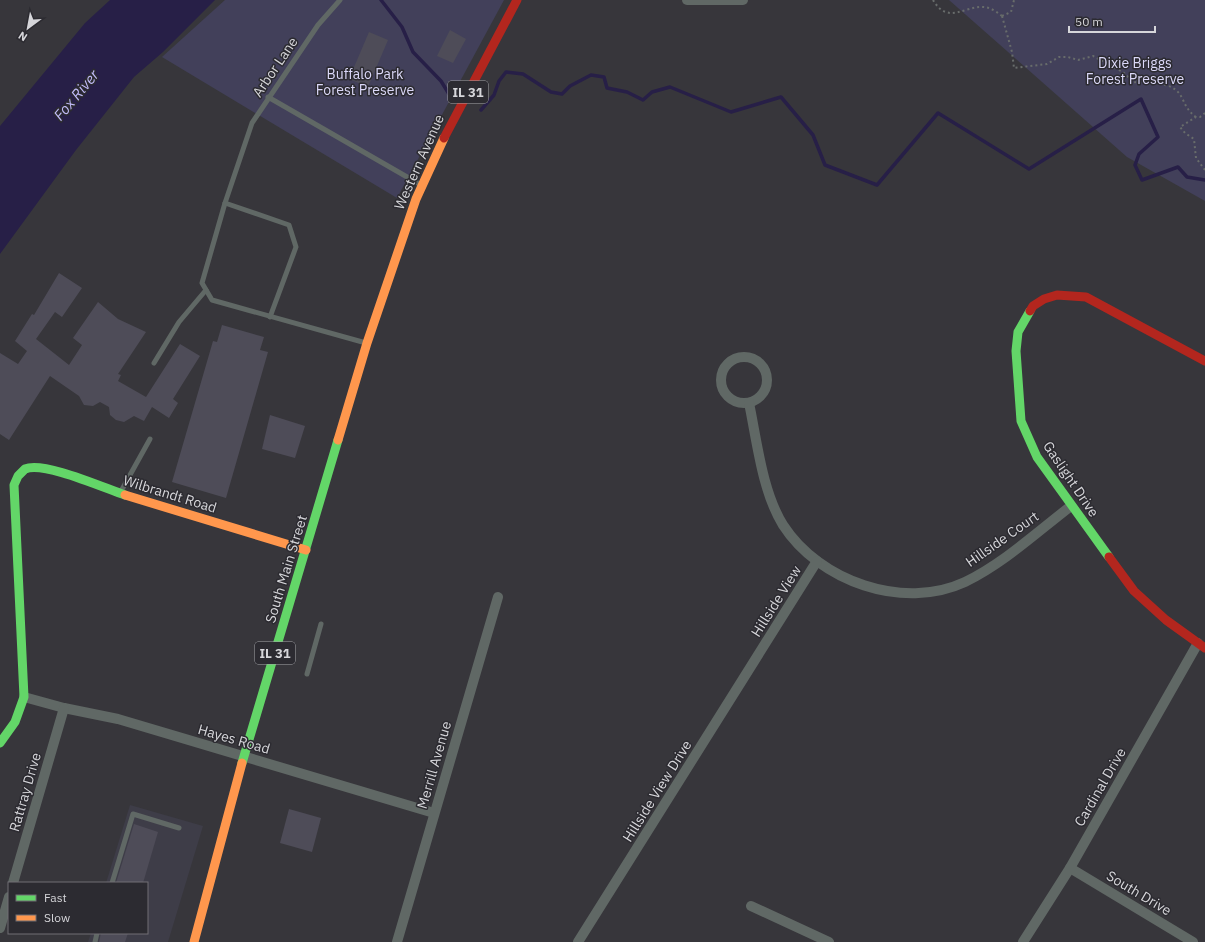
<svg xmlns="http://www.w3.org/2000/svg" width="1205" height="942" viewBox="0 0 1205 942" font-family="'IBM Plex Sans',sans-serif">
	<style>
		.built { fill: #3e3d48 }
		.green { fill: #42405a }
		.water { fill: #271f47 }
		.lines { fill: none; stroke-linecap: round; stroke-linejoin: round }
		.stream { stroke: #271f47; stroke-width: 3.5 }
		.building { fill: #4e4c58 }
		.path { stroke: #686c6b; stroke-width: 2; stroke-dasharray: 2 3; stroke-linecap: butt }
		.lane { stroke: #606865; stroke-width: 5 }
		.street { stroke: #606865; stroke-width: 10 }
		.fast { stroke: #63d668; stroke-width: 9 }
		.slow { stroke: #ff974d; stroke-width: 9 }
		.jam { stroke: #b3261e; stroke-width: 9 }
		.labels { text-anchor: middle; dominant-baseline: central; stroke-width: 3; stroke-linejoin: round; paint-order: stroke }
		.shield { fill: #2c2b31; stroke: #a3a3a7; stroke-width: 1 }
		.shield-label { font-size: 13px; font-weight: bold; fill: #d6d6da }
		.park-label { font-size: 14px; fill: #dbd8f8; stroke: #2c2b31 }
		.street-label { font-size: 14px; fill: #d6d6da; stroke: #2c2b31 }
		.water-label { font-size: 15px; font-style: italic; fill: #c2bcfa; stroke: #2c2b31 }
	</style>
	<rect width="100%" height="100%" fill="#37363b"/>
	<path class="built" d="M130,805L203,826L168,942H88L91,933H147V883H106Z"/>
	<g class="green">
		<path d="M225,0H504L397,198L162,57Z"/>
		<path d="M949,0H1205V201L1127,157Z"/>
	</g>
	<path class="water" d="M110,0H215L163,52L134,77L76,150L0,254V126L85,23Z"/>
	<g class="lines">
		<g class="stream">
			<path d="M381,0L402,27L413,52L441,81L449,94"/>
			<path d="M481,110L494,95L499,81L506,72L523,74L551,92L562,94L570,86L591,75L604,77L607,88L627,92L643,100L652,92L670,87L731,112L781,97L813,135L825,165L877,185L938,113L1029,169L1141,99L1158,137L1139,154L1135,165L1142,180L1178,167L1187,177L1205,180"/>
		</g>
	</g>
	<g class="building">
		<path d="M450,30L466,39L453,63L437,56Z"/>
		<path d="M369,32L388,40L368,87L349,79Z"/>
		<path d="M59,273L82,288L62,317L55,312L36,339L69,365L82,345L73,338L98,302L118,319L146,332L118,374L121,375L118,381L146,397L180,344L200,356L173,399L178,403L169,418L152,407L144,421L134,416L124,422L116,420L110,415L109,407L100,402L93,406L84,405L79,396L50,376L9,440L0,434V353L18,364L27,351L15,341L32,314L34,315Z"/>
		<path d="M222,325L264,337L260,350L268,352L226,498L172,482L213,341L217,342Z"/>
		<path d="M270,415L305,426L295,458L262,449Z"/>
		<path d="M289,809L321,818L312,852L280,843Z"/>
		<path d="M134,824L158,832L143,883H116Z"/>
		<path d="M101,933H128L125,942H99Z"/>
	</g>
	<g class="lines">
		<g class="path">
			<path d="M933,0C948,25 964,6 983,7C990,7 997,12 1002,16"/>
			<path d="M1002,16L1012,52L1014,68L1047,64L1059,57H1068L1078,60L1093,56L1123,72L1133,82C1149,84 1174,80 1182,98C1186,106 1188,111 1196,117"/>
			<path d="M1002,16L1011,12L1014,0"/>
			<path d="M1205,113L1200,117H1196L1180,127L1185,133L1194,139L1196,158L1205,170"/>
		</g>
		<g class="lane">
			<path d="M340,0L318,25L252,123L225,203L202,283L212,300L366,343"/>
			<path d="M268,97L421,185"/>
			<path d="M225,203L289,225L296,247L270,317"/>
			<path d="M154,363L179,322L206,290"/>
			<path d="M120,493L150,439"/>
			<path d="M307,674L321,624"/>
			<path d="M112,883L133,814L179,828"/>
			<path d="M95,942L97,933"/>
		</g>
		<g class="street">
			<path d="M687,0H743"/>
			<circle cx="744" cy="380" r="23"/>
			<path d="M749,403C757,441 762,491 783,525C819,581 903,611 965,582C1004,563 1037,532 1071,506"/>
			<path d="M24,697L64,708L118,719L434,813"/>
			<path d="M1070,868L1193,942"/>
			<path d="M13,883L64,708"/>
			<path d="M751,906L829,942"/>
			<path d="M0,928L9,897"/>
			<path d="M397,942L498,597"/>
			<path d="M578,942L817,561"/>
			<path d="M1023,942L1070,868L1198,643"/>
		</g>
		<g class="fast">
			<path d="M1030,311L1018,332L1016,351L1021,421L1037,457L1109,557"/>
			<path d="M0,743L15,722L24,697L14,485L18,476L25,469C44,461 104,488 125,495"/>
			<path d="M242,763L338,440"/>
		</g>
		<g class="slow">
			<path d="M338,440L367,343L416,199L444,138"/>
			<path d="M125,495L306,550"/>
			<path d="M194,942L242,763"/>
		</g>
		<g class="jam">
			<path d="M444,138L517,0"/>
			<path d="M1030,311L1033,306L1044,299L1057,295L1086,297L1205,361"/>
			<path d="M1109,557L1134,591L1166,620L1205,648"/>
		</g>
	</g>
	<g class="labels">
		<g class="shield">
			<rect x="448" y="81" width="40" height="22" rx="3"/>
			<rect x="255" y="642" width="40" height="22" rx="3"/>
		</g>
		<g class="shield-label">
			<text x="468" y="92">IL 31</text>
			<text x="275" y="653">IL 31</text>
		</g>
		<g class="park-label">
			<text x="1135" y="63">Dixie Briggs<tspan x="1135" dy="16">Forest Preserve</tspan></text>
			<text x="365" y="74">Buffalo Park<tspan x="365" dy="16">Forest Preserve</tspan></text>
		</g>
		<g class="street-label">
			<text transform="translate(275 67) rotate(-56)">Arbor Lane</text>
			<text transform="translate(419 162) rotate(-66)">Western Avenue</text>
			<text transform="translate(1071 479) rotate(56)">Gaslight Drive</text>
			<text transform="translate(170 494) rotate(17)">Wilbrandt Road</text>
			<text transform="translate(1002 539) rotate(-35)">Hillside Court</text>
			<text transform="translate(286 569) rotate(-73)">South Main Street</text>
			<text transform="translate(776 601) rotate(-58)">Hillside View</text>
			<text transform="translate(234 739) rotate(16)">Hayes Road</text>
			<text transform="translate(434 765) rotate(-74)">Merrill Avenue</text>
			<text transform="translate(1100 787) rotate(-60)">Cardinal Drive</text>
			<text transform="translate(657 791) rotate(-58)">Hillside View Drive</text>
			<text transform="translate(25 792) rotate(-74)">Rattray Drive</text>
			<text transform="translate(1139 893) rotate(31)">South Drive</text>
		</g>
		<g class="water-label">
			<text transform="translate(76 95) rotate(-50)">Fox River</text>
		</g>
	</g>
	<rect x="8" y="882" width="140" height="52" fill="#2c2b31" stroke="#706f75"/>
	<rect x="16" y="895" width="20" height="6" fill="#63d668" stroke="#706f75"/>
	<text x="44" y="902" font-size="12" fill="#d6d6da">Fast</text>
	<rect x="16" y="915" width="20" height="6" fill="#ff974d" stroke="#706f75"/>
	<text x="44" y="922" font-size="12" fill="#d6d6da">Slow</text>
	<g transform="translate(28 28) rotate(212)" stroke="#2c2b31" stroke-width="3" paint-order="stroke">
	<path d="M0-3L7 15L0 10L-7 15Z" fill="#d6d6da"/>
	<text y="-6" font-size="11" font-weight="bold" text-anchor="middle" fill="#d6d6da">N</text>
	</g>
	<path d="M1069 26v6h86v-6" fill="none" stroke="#d6d6da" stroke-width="2"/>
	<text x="1075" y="26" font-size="12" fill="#d6d6da" stroke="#2c2b31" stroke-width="3" paint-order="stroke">50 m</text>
</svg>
